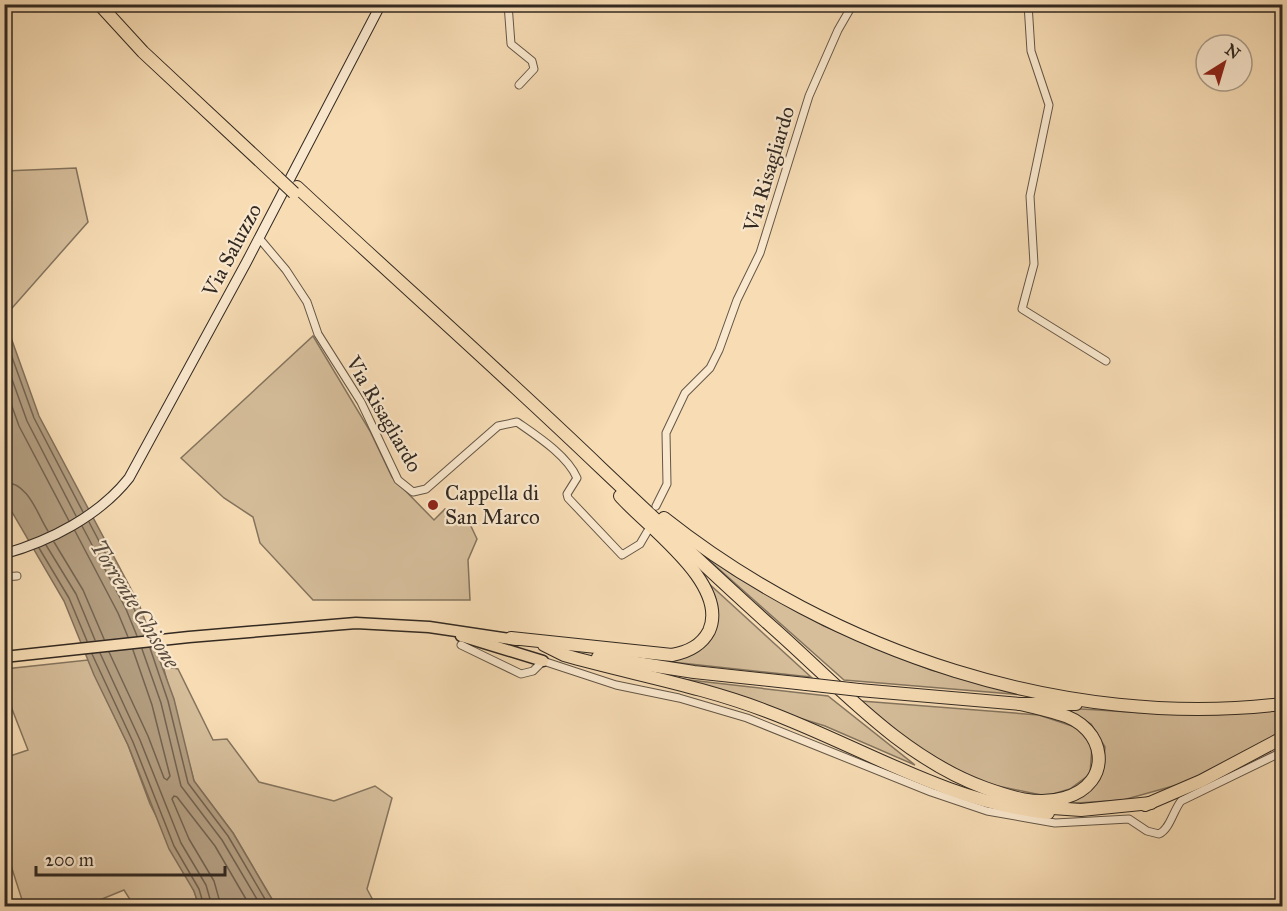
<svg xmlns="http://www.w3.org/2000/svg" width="1287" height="911" viewBox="0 0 1287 911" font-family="'IM FELL Great Primer',serif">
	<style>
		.green { fill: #d6be9b; stroke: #84745e; stroke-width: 1.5 }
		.water { fill: #b49f82; stroke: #80705b; stroke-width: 1.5 }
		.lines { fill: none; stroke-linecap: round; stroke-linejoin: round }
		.shore { stroke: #736452; stroke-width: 1.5 }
		.street-casing { stroke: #635646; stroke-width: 9 }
		.secondary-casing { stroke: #322921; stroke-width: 11 }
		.primary-casing { stroke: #322921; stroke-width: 13 }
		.highway-casing { stroke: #322921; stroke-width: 14 }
		.street { stroke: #fae8ce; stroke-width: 7 }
		.secondary { stroke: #fae8ce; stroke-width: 9 }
		.primary { stroke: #f7dcb4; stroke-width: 10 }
		.highway { stroke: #f7dcb4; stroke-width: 12 }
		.highway-bridge-casing { stroke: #322921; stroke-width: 14; stroke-linecap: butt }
		.highway-bridge { stroke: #f7dcb4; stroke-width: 12 }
		.poi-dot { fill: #8f2418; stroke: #fae8ce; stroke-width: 2 }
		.labels { text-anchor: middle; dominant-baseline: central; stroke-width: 4.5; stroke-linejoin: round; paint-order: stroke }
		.street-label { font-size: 21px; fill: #322921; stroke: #fae8ce }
		.poi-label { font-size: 21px; fill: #322921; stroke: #fae8ce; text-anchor: start }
		.water-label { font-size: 22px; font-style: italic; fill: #594c3e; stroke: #fae8ce }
	</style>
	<rect width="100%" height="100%" fill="#f7dcb4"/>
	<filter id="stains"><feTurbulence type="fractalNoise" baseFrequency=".00333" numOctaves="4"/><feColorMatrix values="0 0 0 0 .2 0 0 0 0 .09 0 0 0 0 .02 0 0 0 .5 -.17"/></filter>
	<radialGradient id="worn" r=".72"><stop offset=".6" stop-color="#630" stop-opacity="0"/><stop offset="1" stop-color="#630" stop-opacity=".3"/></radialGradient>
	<g class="green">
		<path d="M76,168L88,222L5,316V171Z"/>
		<path d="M313,336L370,431L392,477L434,520L445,509L469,522L477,539L468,560L470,600H313L260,543L253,517L224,498L181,458Z"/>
		<path d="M693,546L732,574L824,626L931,670L1049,697L844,680Z"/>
		<path d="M706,581L811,677L653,660C710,657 731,637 706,581Z"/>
		<path d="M88,660L128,745L150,804L194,891L199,906H134L124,890L85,906H24L5,847L4,758L28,750L5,691V669Z"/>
		<path d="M163,666L178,669L213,740L227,739L259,782L334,801L375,786L392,798L367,889L376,906H276L233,833L194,781Z"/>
		<path d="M672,678L828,696L915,765L825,726Z"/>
		<path d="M861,701L1039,715L1081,729L1092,747L1090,774L1070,789L1046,796L979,782L915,746Z"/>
		<path d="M1065,708C1137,712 1211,720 1282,709V734L1184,783L1123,800L1062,804L1088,793L1103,771L1105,747L1091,724Z"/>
	</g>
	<path class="water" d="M4,318L39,416L139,604L174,699L194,781L233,833L276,906H199L194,891L169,849L128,745L94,675L64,601L5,500Z"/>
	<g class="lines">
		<g class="shore">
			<path d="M4,335L34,418L83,512"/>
			<path d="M4,357L27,421L76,516"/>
			<path d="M4,384L19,426L69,521"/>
			<path d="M4,482C29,483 37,514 48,531"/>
			<path d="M89,522L133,606L145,635"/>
			<path d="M82,526L126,609L137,636"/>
			<path d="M75,531L118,613L128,637"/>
			<path d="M54,542L83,590L104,639"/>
			<path d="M46,545L76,594L95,640"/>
			<path d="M39,548L69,598L87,641"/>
			<path d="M150,648L168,701L188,783L228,836L269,906"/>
			<path d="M142,649L161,703L181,786L222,840L261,906"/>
			<path d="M109,652L148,736L164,778L167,780L170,776L152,705L133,650"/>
			<path d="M100,653L140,740L181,843L206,885L212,906"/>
			<path d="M92,654L133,742L174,846L199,889L204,906"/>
			<path d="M221,906L214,881L189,839L172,799L174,796L177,797L215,846L250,906"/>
		</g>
		<defs>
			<g id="street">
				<path d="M508,4L511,44L532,61L534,69L519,85"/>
				<path d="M1028,4L1031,51L1049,105L1030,196L1034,264L1022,309L1106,361"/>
				<path d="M259,238L286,270L307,302L318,334L361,402L398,480L413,492L426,489L498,426L517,422C537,436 567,455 577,478L567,494L568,498L622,555L640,544L647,532"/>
				<path d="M656,506L667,484L666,433L685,393L710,368L719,350L737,300L760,253L809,96L838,30L853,4"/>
				<path d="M4,577L17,576"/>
				<path d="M461,645L521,674L533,671L543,661L616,685L679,698L747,718L931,792L987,811L1055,823L1129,819L1147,831L1159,834C1170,829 1173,811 1181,801L1282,752"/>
			</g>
			<path id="secondary" d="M4,554C50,541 99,516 129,478L246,263L381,4"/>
			<g id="primary">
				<path d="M461,636L543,661"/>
				<path d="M4,657L189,637L356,623L429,627L517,640"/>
			</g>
			<g id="highway">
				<path d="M99,4L143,52L277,177"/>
				<path d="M297,187C398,281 502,373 601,468C658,522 714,575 772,627C838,685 900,757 985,788C1010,797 1037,806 1064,798C1115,784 1107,726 1059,714C1046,710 1033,707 1020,704"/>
				<path d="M664,518C833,652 1066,730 1282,704"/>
				<path d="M511,638L672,655C688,652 701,646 709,631C730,584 647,527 620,496"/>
				<path d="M544,645L564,655C631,674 701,686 766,711C860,746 947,802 1048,813"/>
				<path d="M598,657L694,672L806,684"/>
				<path d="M859,690L1020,704H1076"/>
				<path d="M1145,805L1201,781L1282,738"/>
				<path d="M1038,807L1081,810L1151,803"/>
			</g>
		</defs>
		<use href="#street" class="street-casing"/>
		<use href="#secondary" class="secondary-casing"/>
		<use href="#primary" class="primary-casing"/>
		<use href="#highway" class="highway-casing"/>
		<use href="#street" class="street"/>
		<use href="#secondary" class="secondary"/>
		<use href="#primary" class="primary"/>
		<use href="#highway" class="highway"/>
		<defs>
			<g id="highway-bridge">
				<path d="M277,177L294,193"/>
				<path d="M806,684L859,690"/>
			</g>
		</defs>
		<use href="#highway-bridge" class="highway-bridge-casing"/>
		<use href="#highway-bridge" class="highway-bridge"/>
	</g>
	<circle class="poi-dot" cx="433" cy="505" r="6"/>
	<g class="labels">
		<g class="street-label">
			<text transform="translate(769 169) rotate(-73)">Via Risagliardo</text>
			<text transform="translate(232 250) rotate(-62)">Via Saluzzo</text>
			<text transform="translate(384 414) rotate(60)">Via Risagliardo</text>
		</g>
		<g class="poi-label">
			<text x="445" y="493">Cappella di<tspan x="445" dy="24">San Marco</tspan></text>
		</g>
		<g class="water-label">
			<text transform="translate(135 604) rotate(58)">Torrente Chisone</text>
		</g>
	</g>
	<rect width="1287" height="911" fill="none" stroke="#f7dcb4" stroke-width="24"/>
	<rect x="6" y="6" width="1275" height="899" fill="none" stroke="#322921" stroke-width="3"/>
	<rect x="12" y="12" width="1263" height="887" fill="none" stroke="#322921" stroke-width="1.5"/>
	<g transform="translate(1224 63) rotate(37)"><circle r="28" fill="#fae8ce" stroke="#aa9c89" stroke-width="1.5"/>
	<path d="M0-4.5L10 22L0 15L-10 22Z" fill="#8f2418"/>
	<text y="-9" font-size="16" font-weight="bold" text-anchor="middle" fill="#322921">N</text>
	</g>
	<path d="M36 866v9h189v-9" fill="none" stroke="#322921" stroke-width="3"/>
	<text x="45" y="866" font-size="18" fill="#322921" stroke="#fae8ce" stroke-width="4.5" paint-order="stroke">200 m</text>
	<rect width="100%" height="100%" filter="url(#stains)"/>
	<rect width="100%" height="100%" fill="url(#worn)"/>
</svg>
